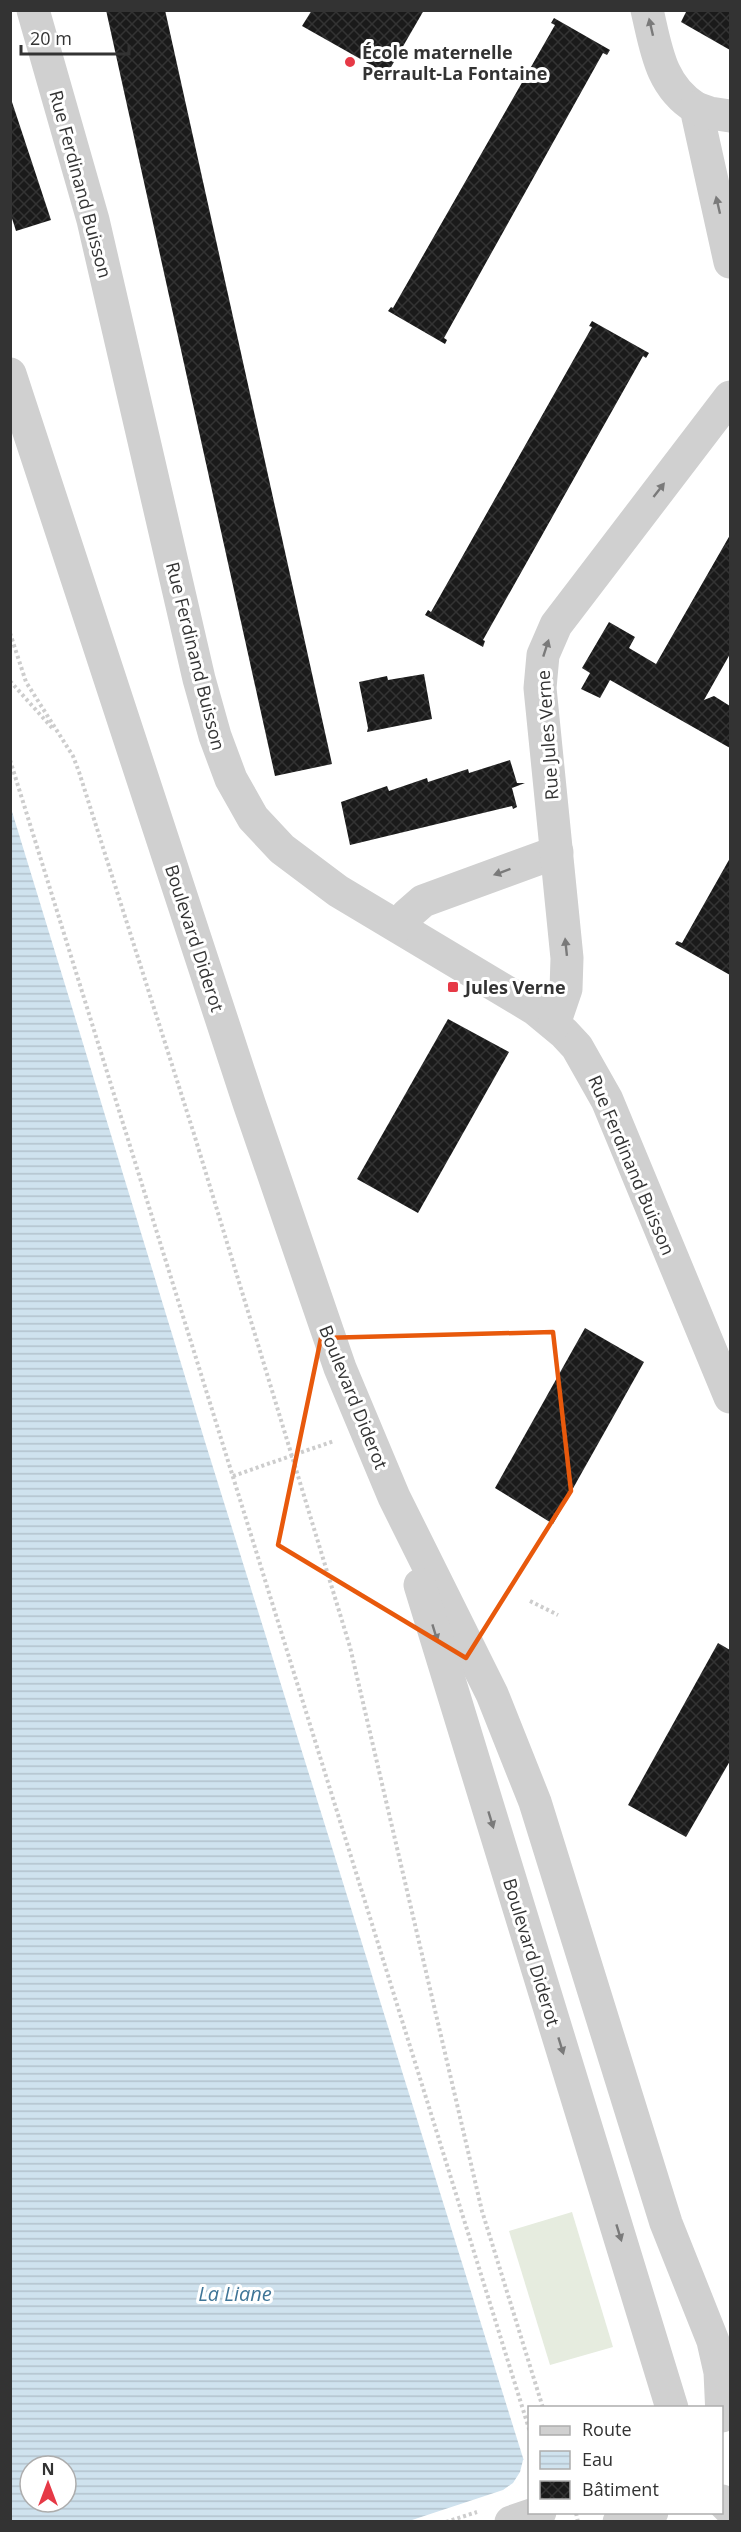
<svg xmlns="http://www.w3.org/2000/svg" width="741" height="2532" viewBox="0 0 741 2532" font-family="'Open Sans',sans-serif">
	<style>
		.pitch { fill: #e6ecdf }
		.water { fill: url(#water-rules); fill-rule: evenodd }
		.pier { fill: #fff }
		.building { fill: url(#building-cross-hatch) }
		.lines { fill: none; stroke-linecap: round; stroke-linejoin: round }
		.path { stroke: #cdcdcd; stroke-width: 4; stroke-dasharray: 3 3; stroke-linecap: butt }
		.minor { stroke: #d0d0d0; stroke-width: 33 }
		.oneway { fill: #7a7a7a }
		.marked { fill: none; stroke: #e8590c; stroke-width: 4.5; stroke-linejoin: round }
		.poi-dot { fill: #e63946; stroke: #fff; stroke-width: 2 }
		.labels { text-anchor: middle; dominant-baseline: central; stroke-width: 6; stroke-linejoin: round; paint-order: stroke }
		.poi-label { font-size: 18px; font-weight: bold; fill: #333; stroke: #fff; text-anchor: start }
		.street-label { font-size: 18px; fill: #333; stroke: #fff }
		.water-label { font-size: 20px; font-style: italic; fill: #3f7597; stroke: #fff }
	</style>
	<defs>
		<pattern id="water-rules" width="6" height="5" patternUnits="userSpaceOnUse" patternTransform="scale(1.5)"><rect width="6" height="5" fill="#cfe2ee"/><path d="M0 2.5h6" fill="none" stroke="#b2c2cd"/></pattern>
		<pattern id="building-cross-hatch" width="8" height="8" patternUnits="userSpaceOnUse" patternTransform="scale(1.5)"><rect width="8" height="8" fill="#1a1a1a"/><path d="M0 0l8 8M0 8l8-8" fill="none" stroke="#333"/></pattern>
	</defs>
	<rect width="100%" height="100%" fill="#fff"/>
	<path class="pitch" d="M572,2212L613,2347L550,2365L509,2231Z"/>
	<path class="water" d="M10,805L206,1445L529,2477L530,2512L542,2521H11ZM30,2466H66V2502H30Z"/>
	<path class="pier" d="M527,2459L530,2467V2512L545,2522L409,2521L503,2490L513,2483L520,2472L523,2460Z"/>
	<g class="building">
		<path d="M106,10H165L332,764L275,776Z"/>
		<path d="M312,10H424L387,74L302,26Z"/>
		<path d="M687,10H730V50L681,22Z"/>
		<path d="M554,18L610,50L607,55L603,53L444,338L447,340L445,344L388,311L391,307L393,308L555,25L551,23Z"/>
		<path d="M11,99L51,220L16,231L10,212Z"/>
		<path d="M592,321L649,353L646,358L643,356L483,640L485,641L483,647L425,615L428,610L431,612L592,327L589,326Z"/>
		<path d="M730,535V654L704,700L714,696L730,706V748L610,680L600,698L581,689L590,673L582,668L609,622L635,637L629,648L656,664Z"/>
		<path d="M424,674L432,719L367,732L368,728L359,682L387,676L388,680Z"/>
		<path d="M510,760L517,783H525L512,788L517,807L513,809L512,806L350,845L341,802L387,786L389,791L427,778L428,782L468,769L469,773Z"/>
		<path d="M730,858V975L675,944L677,941L682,943Z"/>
		<path d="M448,1019L509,1052L418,1213L357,1179Z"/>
		<path d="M585,1328L644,1362L553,1524L495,1488Z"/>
		<path d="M718,1643L730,1650V1761L686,1837L628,1805Z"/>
	</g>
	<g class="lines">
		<g class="path">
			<path d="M10,633L26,682L73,756L79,772L194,1134L350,1647L482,2211L543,2408"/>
			<path d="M10,681L54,730"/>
			<path d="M10,760L530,2432"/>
			<path d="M233,1476L334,1441"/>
			<path d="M530,1601L558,1615"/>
			<path d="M576,2513L578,2522"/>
			<path d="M446,2522L477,2512"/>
		</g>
		<g class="minor">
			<path d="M33,10L93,220L199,679L215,736L231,779L253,818L282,849L338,891L535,1009L564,1033L577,1047L607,1100L730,1397"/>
			<path d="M647,10C656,48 660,86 696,108L730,262"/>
			<path d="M696,108L710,113L730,116"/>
			<path d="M10,374L249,1103L340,1368L394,1497L492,1694L535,1802L666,2223L713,2341L720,2372L722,2416"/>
			<path d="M398,926L407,915L423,901L557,852"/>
			<path d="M554,1024L566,989L567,958L540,688L543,655L556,625L730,397"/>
			<path d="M420,1585L672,2408"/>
			<path d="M722,2501L730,2509"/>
			<path d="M511,2522L540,2512"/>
			<path d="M619,2522L652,2512"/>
		</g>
	</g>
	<defs><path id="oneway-solid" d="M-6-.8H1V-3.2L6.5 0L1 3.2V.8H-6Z" transform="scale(1.5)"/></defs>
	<g class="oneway">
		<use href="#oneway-solid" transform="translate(651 27) rotate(-103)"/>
		<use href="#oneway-solid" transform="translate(718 205) rotate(-103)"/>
		<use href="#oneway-solid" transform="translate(659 490) rotate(-52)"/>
		<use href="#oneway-solid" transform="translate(546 648) rotate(-72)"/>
		<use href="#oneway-solid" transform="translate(502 872) rotate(160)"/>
		<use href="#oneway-solid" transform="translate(566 947) rotate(-96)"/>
		<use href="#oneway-solid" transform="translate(435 1633) rotate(73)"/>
		<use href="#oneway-solid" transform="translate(491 1820) rotate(73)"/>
		<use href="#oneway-solid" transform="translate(561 2046) rotate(73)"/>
		<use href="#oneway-solid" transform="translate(619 2233) rotate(73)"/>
	</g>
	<path class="marked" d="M553,1332L571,1491L466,1658L278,1545L321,1338Z"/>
	<g class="poi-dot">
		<circle cx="350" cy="62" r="6"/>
		<rect x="447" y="981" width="12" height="12" rx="3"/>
	</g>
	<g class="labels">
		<g class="poi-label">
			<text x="362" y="52">École maternelle<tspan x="362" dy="21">Perrault-La Fontaine</tspan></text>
			<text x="465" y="987">Jules Verne</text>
		</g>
		<g class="street-label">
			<text transform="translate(81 184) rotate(75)">Rue Ferdinand Buisson</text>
			<text transform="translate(196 656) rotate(76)">Rue Ferdinand Buisson</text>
			<text transform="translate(547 735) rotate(-94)">Rue Jules Verne</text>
			<text transform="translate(195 938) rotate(72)">Boulevard Diderot</text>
			<text transform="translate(632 1165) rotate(67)">Rue Ferdinand Buisson</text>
			<text transform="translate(354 1397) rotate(68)">Boulevard Diderot</text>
			<text transform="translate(532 1952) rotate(73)">Boulevard Diderot</text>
		</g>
		<g class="water-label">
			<text x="235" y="2293">La Liane</text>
		</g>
	</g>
	<rect width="741" height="2532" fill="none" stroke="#333333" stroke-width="24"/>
	<rect x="528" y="2406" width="195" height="108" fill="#ffffff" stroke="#adadad" stroke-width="1.5"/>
	<rect x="540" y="2426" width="30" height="9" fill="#d0d0d0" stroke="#adadad" stroke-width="1.5"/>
	<text x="582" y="2436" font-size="18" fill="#333333">Route</text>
	<rect x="540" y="2451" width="30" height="18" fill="url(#water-rules)" stroke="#adadad" stroke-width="1.5"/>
	<text x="582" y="2466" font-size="18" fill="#333333">Eau</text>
	<rect x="540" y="2481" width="30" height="18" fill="url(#building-cross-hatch)" stroke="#adadad" stroke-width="1.5"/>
	<text x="582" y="2496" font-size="18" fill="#333333">Bâtiment</text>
	<g transform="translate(48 2484)"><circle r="28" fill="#ffffff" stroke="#adadad" stroke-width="1.5"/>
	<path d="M0-4.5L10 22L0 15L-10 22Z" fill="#e63946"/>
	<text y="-9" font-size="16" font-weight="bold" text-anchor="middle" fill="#333333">N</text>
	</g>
	<path d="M21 45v9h108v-9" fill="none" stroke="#333333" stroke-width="3"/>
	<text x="30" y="45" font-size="18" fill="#333333" stroke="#ffffff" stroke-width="4.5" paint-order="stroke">20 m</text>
</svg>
